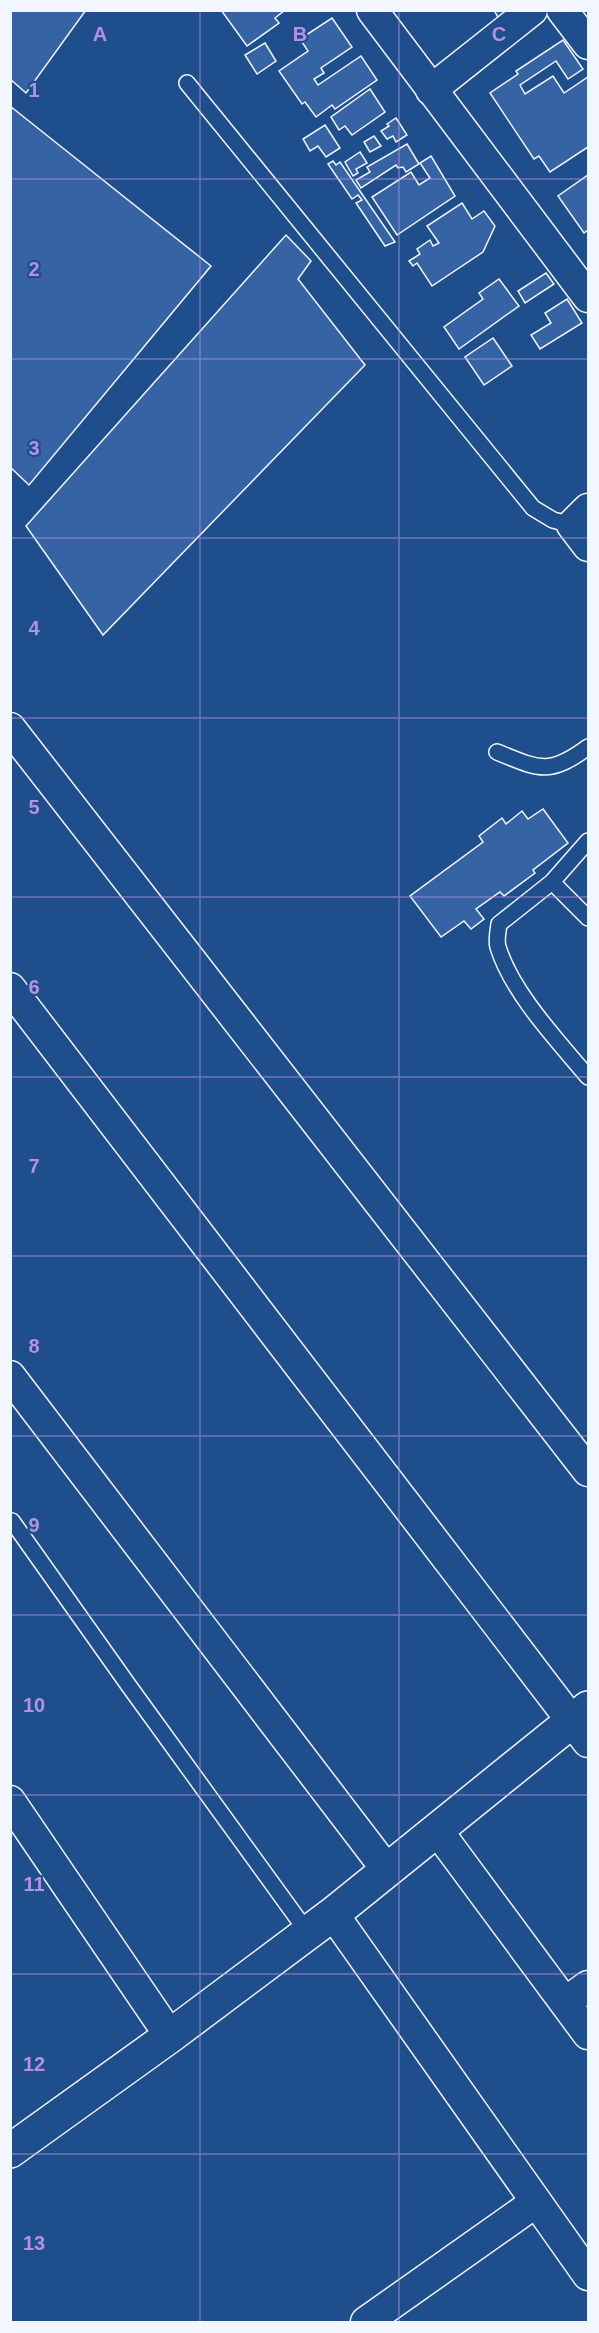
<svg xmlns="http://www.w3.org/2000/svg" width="599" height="2333" viewBox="0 0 599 2333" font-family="Arial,sans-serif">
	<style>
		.building { fill: #3563a3; stroke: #f2f6ff; stroke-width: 1.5 }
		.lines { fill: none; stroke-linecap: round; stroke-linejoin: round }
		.service-casing { stroke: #f2f6ff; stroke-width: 18 }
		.minor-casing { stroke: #f2f6ff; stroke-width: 33 }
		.tertiary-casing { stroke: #f2f6ff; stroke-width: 36 }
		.service { stroke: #1f4e8c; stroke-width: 15 }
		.minor { stroke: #1f4e8c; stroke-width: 30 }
		.tertiary { stroke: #1f4e8c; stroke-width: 33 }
		.grid { fill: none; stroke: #b691df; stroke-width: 1.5; stroke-opacity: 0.55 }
		.grid-label { font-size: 20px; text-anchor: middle; font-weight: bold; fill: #b691df; stroke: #1f4e8c; stroke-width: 4.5; stroke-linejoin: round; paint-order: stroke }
	</style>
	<rect width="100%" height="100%" fill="#1f4e8c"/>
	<g class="building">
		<path d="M10,10H86L26,93L10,79Z"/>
		<path d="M221,10H285L275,18L279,23L247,46Z"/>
		<path d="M494,10H516L500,21Z"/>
		<path d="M332,18L352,47L321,68L324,73L314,79L318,85L361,56L377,80L335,109L332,105L316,117L305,102L302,104L279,71L308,51L300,39Z"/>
		<path d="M563,40L583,69L568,79L556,61L520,85L525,94L553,76L564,93L588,77V147L550,172L539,156L534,159L490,93L518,74L516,71Z"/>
		<path d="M265,43L276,61L257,74L245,55Z"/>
		<path d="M370,89L385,112L352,135L345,126L339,130L331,117Z"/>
		<path d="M10,106L211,266L29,485L10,467Z"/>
		<path d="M396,118L407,135L396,142L393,136L387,139L381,131L389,126L387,124Z"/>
		<path d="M325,125L340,148L326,157L318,146L310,151L303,139Z"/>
		<path d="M374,136L381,146L370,152L364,142Z"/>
		<path d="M407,144L419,164L406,172L403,167L398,168L396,165L361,188L356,180L370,172L367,167Z"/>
		<path d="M360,152L367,163L356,169L358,173L353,176L345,162Z"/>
		<path d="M431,156L455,196L397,235L372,197L411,172L419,185L430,178L420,163Z"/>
		<path d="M333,161L336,165L340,162L395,242L385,246L356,203L362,200L358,195L352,199L328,164Z"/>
		<path d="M588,175V230L584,233L558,196Z"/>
		<path d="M462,203L472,219L484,211L495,226L483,252L432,286L417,263L413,266L409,261L420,254L417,249L430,240L433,246L439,243L427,226Z"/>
		<path d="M286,235L311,261L298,279L365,365L103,635L26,526Z"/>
		<path d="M546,273L554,284L525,303L518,291Z"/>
		<path d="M499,279L519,306L459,349L444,327L483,299L479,293Z"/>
		<path d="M567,299L582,323L540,349L531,335L551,323L545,313Z"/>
		<path d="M493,338L512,366L484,385L465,357Z"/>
		<path d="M543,809L568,843L533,870L535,873L504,896L500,892L476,909L484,919L471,929L464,921L441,937L410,896L483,842L479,836L502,818L506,824L522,811L528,819Z"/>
	</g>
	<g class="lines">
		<defs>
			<g id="service">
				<path d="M187,83L533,508L553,520L572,525"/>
				<path d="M497,752C539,769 549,776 588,747"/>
				<path d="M588,841L552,882L499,924C498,931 496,941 498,947C512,993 558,1041 588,1077"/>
				<path d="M552,882L588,918"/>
				<path d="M12,1521L129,1686L308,1933"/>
			</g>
			<g id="minor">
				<path d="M372,10L588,297"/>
				<path d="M562,10L588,44"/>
				<path d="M431,90L532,10"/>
				<path d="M588,509L572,525L588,546"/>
				<path d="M10,728L588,1471"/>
				<path d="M10,988L588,1742"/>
				<path d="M10,1376L387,1870"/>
				<path d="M10,1801L170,2036"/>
				<path d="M437,1830L588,2034"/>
				<path d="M333,1914L588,2275"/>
				<path d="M566,2002L588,1986"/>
				<path d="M366,2322L536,2202"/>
			</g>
			<path id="tertiary" d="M10,2151L170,2036L333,1914L588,1708"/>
		</defs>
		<use href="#service" class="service-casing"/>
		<use href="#minor" class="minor-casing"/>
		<use href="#tertiary" class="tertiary-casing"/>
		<use href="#service" class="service"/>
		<use href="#minor" class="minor"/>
		<use href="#tertiary" class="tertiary"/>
	</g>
	<path class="grid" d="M200,10V2322M399,10V2322M10,179H588M10,359H588M10,538H588M10,718H588M10,897H588M10,1077H588M10,1256H588M10,1436H588M10,1615H588M10,1795H588M10,1974H588M10,2154H588"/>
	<g class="grid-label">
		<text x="100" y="41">A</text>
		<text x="300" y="41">B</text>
		<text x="499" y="41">C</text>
		<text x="34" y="97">1</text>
		<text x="34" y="276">2</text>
		<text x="34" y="455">3</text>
		<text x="34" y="635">4</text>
		<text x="34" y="814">5</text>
		<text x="34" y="994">6</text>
		<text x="34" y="1173">7</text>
		<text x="34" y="1353">8</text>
		<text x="34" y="1532">9</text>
		<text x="34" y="1712">10</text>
		<text x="34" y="1891">11</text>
		<text x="34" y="2071">12</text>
		<text x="34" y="2250">13</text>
	</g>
	<rect width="599" height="2333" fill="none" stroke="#f2f6ff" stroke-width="24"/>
</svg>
